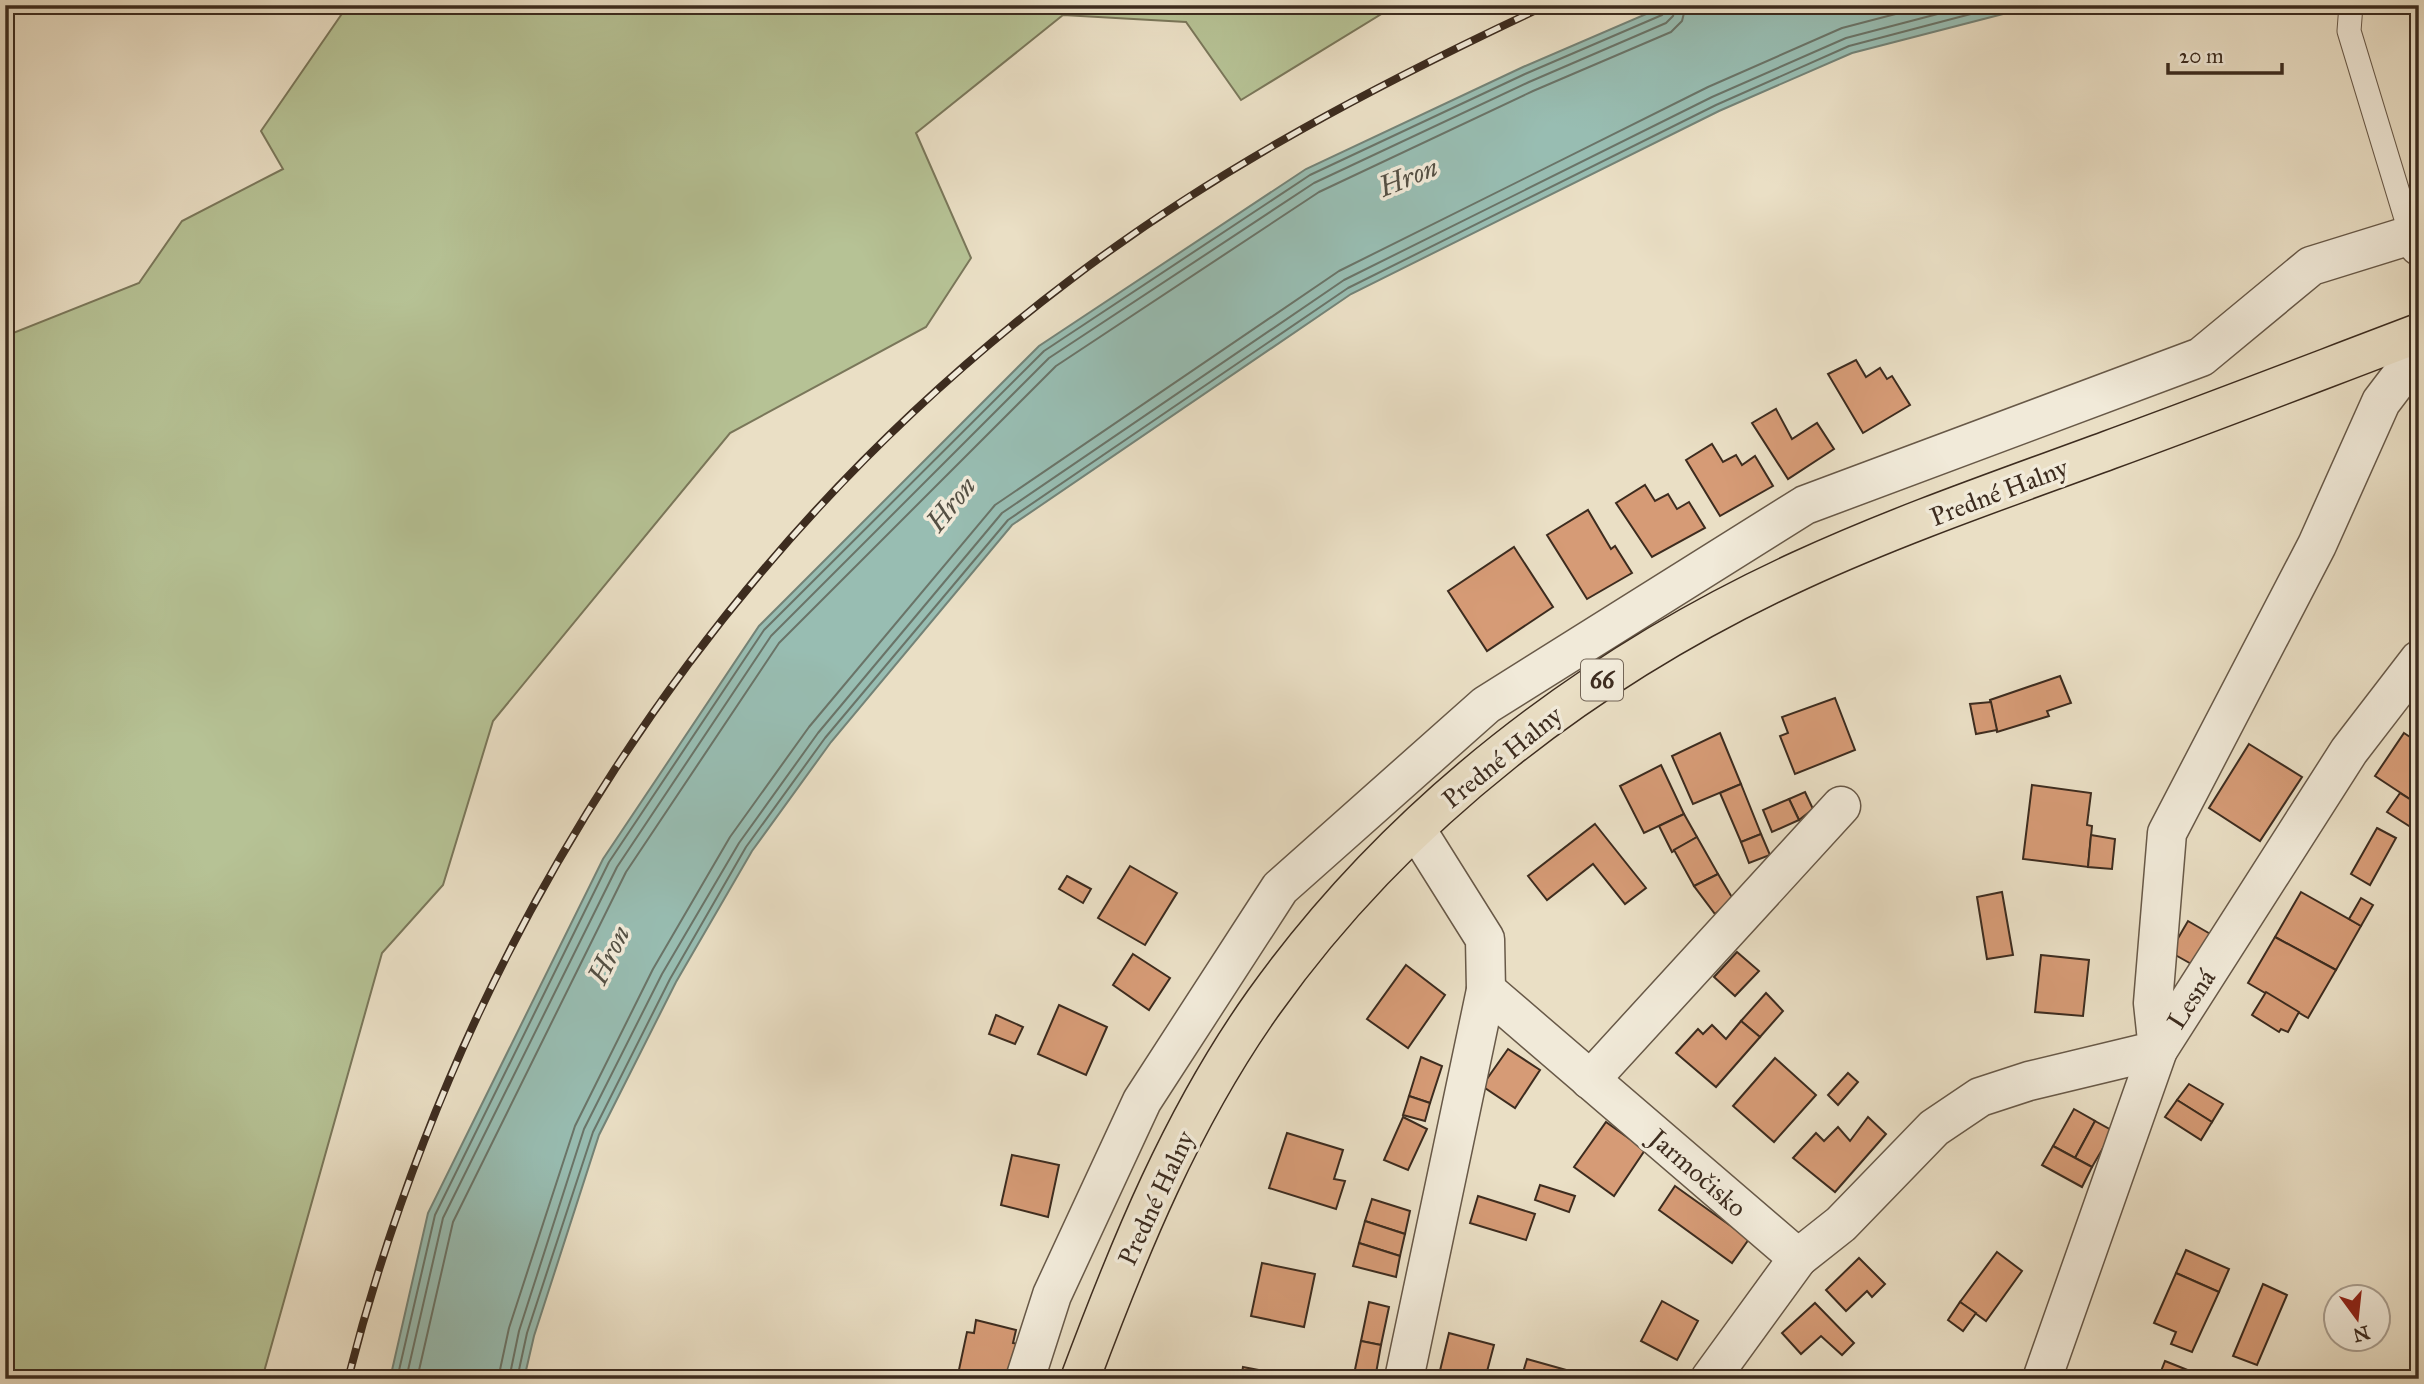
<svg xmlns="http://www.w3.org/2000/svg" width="2424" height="1384" viewBox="0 0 2424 1384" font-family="'IM FELL Great Primer',serif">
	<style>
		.green { fill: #b6c295; stroke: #7a775a; stroke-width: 2 }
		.water { fill: #98bdb2; stroke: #748377; stroke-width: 2 }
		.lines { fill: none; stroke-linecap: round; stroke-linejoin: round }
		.shore { stroke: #6a7468; stroke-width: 2 }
		.building { fill: #d69b76; stroke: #3d2c1f; stroke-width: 2 }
		.lane-casing { stroke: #685948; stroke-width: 25 }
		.street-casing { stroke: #685948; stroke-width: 41 }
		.primary-casing { stroke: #3d2c1f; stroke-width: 41 }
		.lane { stroke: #f1ead9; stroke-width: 23 }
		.street { stroke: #f1ead9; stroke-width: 38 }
		.primary { stroke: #eadfc5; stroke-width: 38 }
		.rail-casing { stroke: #3d2c1f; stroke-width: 8 }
		.rail { stroke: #f1ead9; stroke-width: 5; stroke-dasharray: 16; stroke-linecap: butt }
		.labels { text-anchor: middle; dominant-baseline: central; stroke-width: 7; stroke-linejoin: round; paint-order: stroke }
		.shield { fill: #f1ead9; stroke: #736557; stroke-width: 2 }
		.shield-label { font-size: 24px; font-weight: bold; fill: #3d2c1f }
		.street-label { font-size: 26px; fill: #3d2c1f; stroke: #f1ead9 }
		.water-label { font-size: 28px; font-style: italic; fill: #545044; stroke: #f1ead9 }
	</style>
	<rect width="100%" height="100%" fill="#eadfc5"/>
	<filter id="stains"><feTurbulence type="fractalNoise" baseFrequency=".00286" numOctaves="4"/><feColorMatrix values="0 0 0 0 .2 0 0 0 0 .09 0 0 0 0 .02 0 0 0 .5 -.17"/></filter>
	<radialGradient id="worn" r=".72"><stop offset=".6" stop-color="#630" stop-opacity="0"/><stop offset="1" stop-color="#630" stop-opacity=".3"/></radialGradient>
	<path class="green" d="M348,5H1396L1241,100L1186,22L1063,15L916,133L971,258L926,327L730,433L493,721L443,885L382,953L262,1379H5V340L8,335L139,283L182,221L283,169L261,131Z"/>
	<path class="water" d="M1667,5H2026L2003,14L1852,53L1719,111L1351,294L1012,525L831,742L752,851L676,982L599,1135L534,1336L524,1379H390L428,1213L603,859L759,626L1039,346L1306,169L1523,67Z"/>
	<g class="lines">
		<g class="shore">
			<path d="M397,1379L435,1215L609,862L764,630L1044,351L1310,175L1525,74L1662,15L1666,11L1667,5"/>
			<path d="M406,1379L443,1218L617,867L771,636L1049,358L1314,183L1529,82L1666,23L1673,16L1676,5"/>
			<path d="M417,1379L453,1222L626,872L779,643L1056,366L1319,192L1533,91L1671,32L1682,21L1686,5"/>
			<path d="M498,1379L509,1328L575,1126L653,969L730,837L809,727L995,505L1339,271L1708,87L1842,28L1930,5"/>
			<path d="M509,1379L519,1331L584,1129L662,974L739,843L818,733L1002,513L1344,280L1712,97L1846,38L1972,5"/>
			<path d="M517,1379L527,1333L593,1132L670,979L746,847L825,738L1008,520L1348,288L1716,105L1849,46L2005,5"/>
		</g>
	</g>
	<g class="building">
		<path d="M1856,360L1866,377L1880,368L1887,379L1892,376L1910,405L1863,433L1828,374Z"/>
		<path d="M1776,409L1792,439L1817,423L1834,449L1788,479L1752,423Z"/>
		<path d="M1712,444L1723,462L1736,455L1742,465L1755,456L1773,486L1720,516L1686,460Z"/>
		<path d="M1645,485L1655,501L1668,494L1677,509L1689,502L1705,528L1652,557L1616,503Z"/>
		<path d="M1588,510L1611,549L1615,546L1632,573L1587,599L1547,535Z"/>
		<path d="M1514,547L1553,607L1487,651L1448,591Z"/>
		<path d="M2060,676L2071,703L2047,711L2049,716L1997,732L1990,700Z"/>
		<path d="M1835,698L1855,750L1795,774L1780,736L1788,733L1782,717Z"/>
		<path d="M1991,702L1997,730L1976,734L1970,704Z"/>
		<path d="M1720,733L1741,784L1693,804L1672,756Z"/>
		<path d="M2404,733L2419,743V805L2375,776Z"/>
		<path d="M2249,744L2302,777L2260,841L2209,808Z"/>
		<path d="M1661,765L1684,814L1644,833L1620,786Z"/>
		<path d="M1741,784L1761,834L1741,842L1720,793Z"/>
		<path d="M2032,785L2091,793L2087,825L2092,826L2088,867L2023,859Z"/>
		<path d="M1805,792L1813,809L1799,820L1789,799Z"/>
		<path d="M2400,793L2419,805L2417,831L2387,812Z"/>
		<path d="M1789,799L1799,820L1772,832L1763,810Z"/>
		<path d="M1684,814L1697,837L1672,852L1659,826Z"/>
		<path d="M1595,824L1646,888L1625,904L1593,864L1547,900L1528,876Z"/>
		<path d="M2377,828L2396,838L2370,885L2351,874Z"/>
		<path d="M1761,834L1770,855L1749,863L1741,842Z"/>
		<path d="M2091,835L2115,839L2112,869L2088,867Z"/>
		<path d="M1697,837L1718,874L1694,886L1674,850Z"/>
		<path d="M1130,866L1177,893L1145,945L1098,918Z"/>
		<path d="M1718,874L1733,899L1715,914L1694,886Z"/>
		<path d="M1067,876L1091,889L1083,903L1059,889Z"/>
		<path d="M2002,892L2013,955L1987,959L1977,897Z"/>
		<path d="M2301,892L2361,926L2336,970L2275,937Z"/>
		<path d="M2361,898L2373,905L2361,926L2349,919Z"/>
		<path d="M2188,921L2219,939L2202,970L2170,952Z"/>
		<path d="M2275,937L2336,970L2308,1018L2248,983Z"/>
		<path d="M1737,952L1759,971L1735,996L1714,977Z"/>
		<path d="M1133,954L1170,978L1149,1010L1113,985Z"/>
		<path d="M2041,955L2089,960L2083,1016L2035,1012Z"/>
		<path d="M1406,965L1445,995L1408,1048L1367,1019Z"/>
		<path d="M2266,992L2299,1012L2288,1032L2281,1029L2279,1032L2252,1015Z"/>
		<path d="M1766,993L1783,1011L1760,1037L1741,1021Z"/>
		<path d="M1059,1005L1107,1027L1086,1075L1038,1054Z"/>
		<path d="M996,1015L1023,1027L1015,1044L989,1034Z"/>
		<path d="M1741,1021L1760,1037L1716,1087L1676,1053L1698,1029L1703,1034L1712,1025L1726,1039Z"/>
		<path d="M1508,1049L1540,1070L1515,1108L1482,1086Z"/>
		<path d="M1421,1057L1442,1066L1430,1103L1409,1096Z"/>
		<path d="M1775,1058L1816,1095L1774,1142L1733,1106Z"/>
		<path d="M1848,1073L1858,1082L1838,1105L1828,1095Z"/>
		<path d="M2189,1084L2223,1104L2212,1122L2177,1100Z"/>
		<path d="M1409,1096L1430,1103L1425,1121L1403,1115Z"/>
		<path d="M2177,1100L2212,1122L2201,1140L2165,1117Z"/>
		<path d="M2074,1109L2095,1121L2075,1158L2053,1146Z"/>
		<path d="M1403,1117L1427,1129L1408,1170L1384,1160Z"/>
		<path d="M1868,1117L1886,1134L1835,1192L1793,1158L1816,1133L1824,1141L1838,1127L1850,1141Z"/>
		<path d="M2095,1121L2113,1131L2092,1167L2075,1158Z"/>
		<path d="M1606,1122L1645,1150L1614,1196L1574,1167Z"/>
		<path d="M1287,1133L1343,1150L1334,1179L1345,1181L1336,1209L1269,1188Z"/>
		<path d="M2053,1146L2092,1167L2082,1187L2042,1165Z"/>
		<path d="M1012,1155L1059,1165L1048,1217L1001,1205Z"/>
		<path d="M1540,1185L1575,1196L1569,1212L1535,1200Z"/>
		<path d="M1675,1186L1749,1239L1732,1263L1659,1210Z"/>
		<path d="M1478,1196L1535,1214L1526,1240L1470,1223Z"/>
		<path d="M1372,1199L1410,1211L1405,1234L1365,1221Z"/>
		<path d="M1365,1221L1405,1234L1400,1256L1359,1243Z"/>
		<path d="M1359,1243L1400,1256L1396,1277L1353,1266Z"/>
		<path d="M2186,1250L2229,1269L2219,1292L2176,1273Z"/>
		<path d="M1997,1252L2022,1271L1986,1321L1960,1302Z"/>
		<path d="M1859,1258L1885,1284L1872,1297L1867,1291L1846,1311L1826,1290Z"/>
		<path d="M1262,1263L1315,1274L1304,1327L1251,1316Z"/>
		<path d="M2176,1273L2219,1292L2192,1352L2171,1344L2176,1332L2154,1323Z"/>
		<path d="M2263,1284L2287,1295L2257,1365L2233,1356Z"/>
		<path d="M1662,1301L1698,1321L1677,1360L1641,1341Z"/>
		<path d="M1369,1302L1389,1307L1381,1345L1361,1341Z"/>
		<path d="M1960,1302L1976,1313L1963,1331L1948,1320Z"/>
		<path d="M1815,1303L1854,1343L1842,1355L1821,1336L1801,1354L1782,1333Z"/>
		<path d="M976,1320L1016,1330L1013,1343L1018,1344L1010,1379H957L967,1332L974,1333Z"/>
		<path d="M1449,1333L1494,1345L1485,1379H1438Z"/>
		<path d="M1361,1341L1381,1345L1375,1379H1353Z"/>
		<path d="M1527,1359L1577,1373L1576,1379H1521Z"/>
		<path d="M2165,1361L2210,1379H2158Z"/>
		<path d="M1243,1367L1305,1379H1241Z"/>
	</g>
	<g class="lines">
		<defs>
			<path id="lane" d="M2351,5L2349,31L2411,235"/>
			<g id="street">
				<path d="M1486,990L1798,1258L1710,1379"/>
				<path d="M1590,1080L1841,806"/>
				<path d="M1798,1258L1841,1224L1934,1128L1980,1097L2029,1081L2158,1050L2153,1003L2167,833L2317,545L2381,402L2419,352"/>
				<path d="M1025,1379L1052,1295L1142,1101L1280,888L1486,705L1805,505L2201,357L2311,266L2411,235L2419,246"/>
				<path d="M1404,1379L1486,990L1485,939L1416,829"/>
				<path d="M2042,1379L2158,1050L2349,751L2419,660"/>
			</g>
			<path id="primary" d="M1080,1379C1129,1248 1182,1117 1264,1002C1398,814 1591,666 1801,570C1901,524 2006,488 2109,450C2213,412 2316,372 2419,333"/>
		</defs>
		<use href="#lane" class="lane-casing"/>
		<use href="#street" class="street-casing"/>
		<use href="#primary" class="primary-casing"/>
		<use href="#lane" class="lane"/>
		<use href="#street" class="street"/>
		<use href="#primary" class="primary"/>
		<defs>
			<path id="rail" d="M348,1379C459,943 710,552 1070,280C1217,168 1380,83 1547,5"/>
		</defs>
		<use href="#rail" class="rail-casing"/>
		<use href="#rail" class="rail"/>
	</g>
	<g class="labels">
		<rect class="shield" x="1581" y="659.5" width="42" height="41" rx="5"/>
		<g class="shield-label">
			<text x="1602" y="680">66</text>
		</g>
		<g class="street-label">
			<text transform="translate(1999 492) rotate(-21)">Predné Halny</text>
			<text transform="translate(1502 757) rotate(-39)">Predné Halny</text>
			<text transform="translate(2191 999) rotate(-57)">Lesná</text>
			<text transform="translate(1698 1173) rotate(41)">Jarmočisko</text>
			<text transform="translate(1156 1198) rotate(-65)">Predné Halny</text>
		</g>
		<g class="water-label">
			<text transform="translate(1408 177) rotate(-22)">Hron</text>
			<text transform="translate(951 504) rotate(-51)">Hron</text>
			<text transform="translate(609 955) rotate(-64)">Hron</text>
		</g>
	</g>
	<rect width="2424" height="1384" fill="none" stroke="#eadfc5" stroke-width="28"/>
	<rect x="7" y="7" width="2410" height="1370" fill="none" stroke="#3d2c1f" stroke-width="3.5"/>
	<rect x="14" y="14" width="2396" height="1356" fill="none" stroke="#3d2c1f" stroke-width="2"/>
	<g transform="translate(2357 1318) rotate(165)"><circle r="33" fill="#f1ead9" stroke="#a99e8f" stroke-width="2"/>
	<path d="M0-5L12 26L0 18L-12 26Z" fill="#8f2418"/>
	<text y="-10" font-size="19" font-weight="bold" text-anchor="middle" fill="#3d2c1f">N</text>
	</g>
	<path d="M2168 63v10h114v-10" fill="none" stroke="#3d2c1f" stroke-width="3.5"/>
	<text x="2179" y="63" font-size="21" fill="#3d2c1f" stroke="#f1ead9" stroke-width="5" paint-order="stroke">20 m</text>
	<rect width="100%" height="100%" filter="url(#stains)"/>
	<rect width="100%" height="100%" fill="url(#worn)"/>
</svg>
